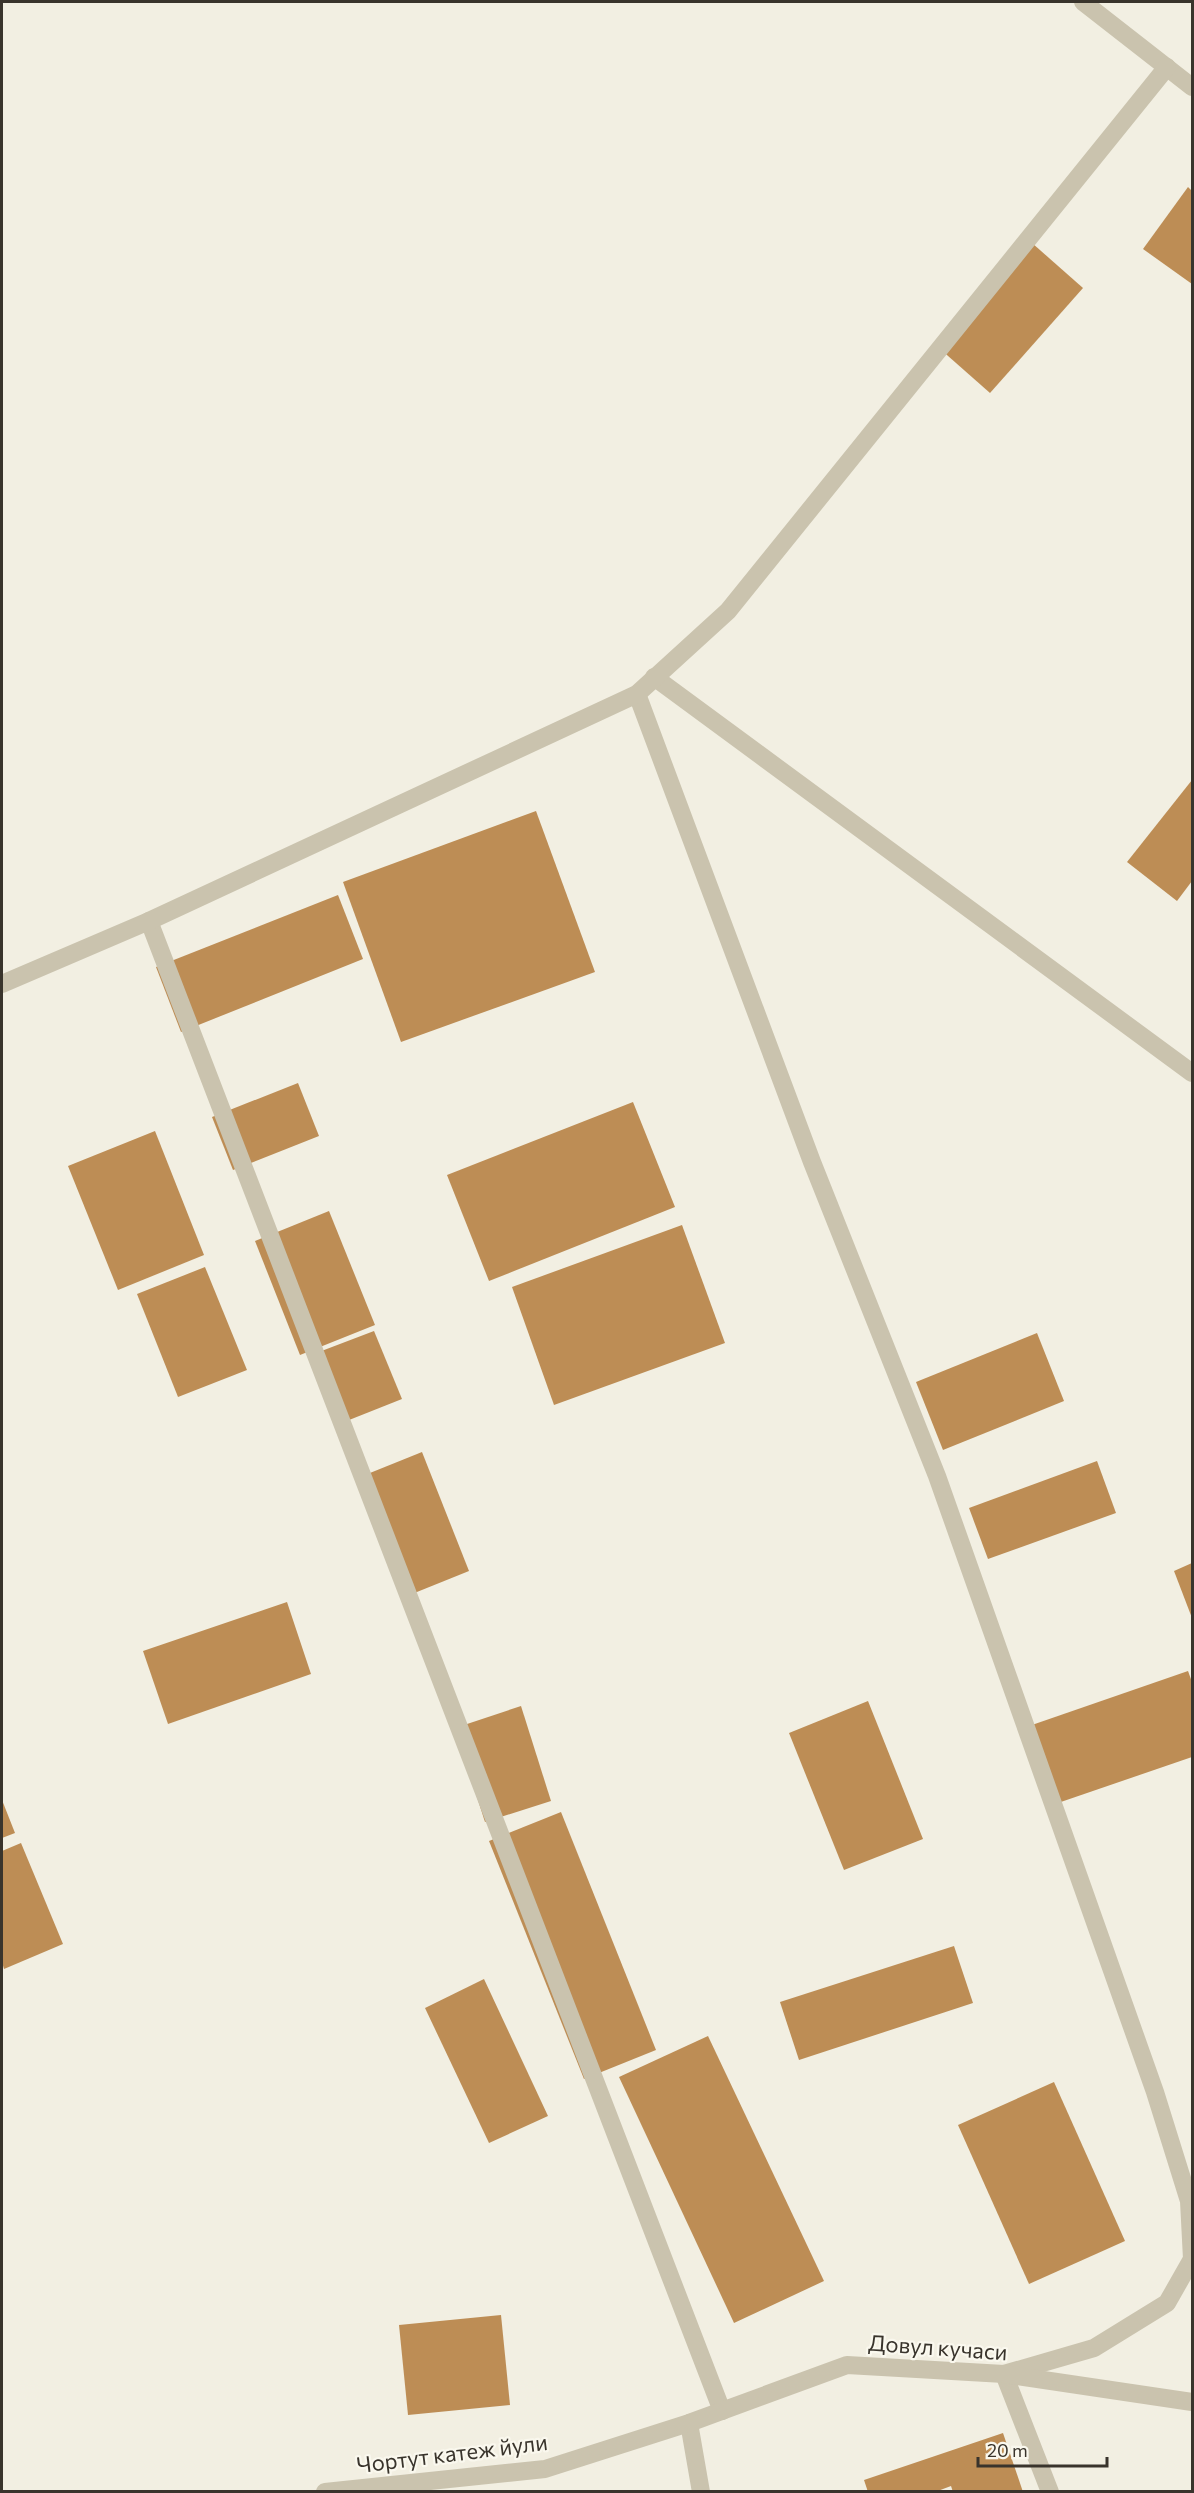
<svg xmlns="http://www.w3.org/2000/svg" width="1194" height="2493" viewBox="0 0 1194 2493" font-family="Commissioner,sans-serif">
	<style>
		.building { fill: #bd8d55 }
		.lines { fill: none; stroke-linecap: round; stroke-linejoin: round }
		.minor { stroke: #cac3ae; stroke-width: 18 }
		.labels { text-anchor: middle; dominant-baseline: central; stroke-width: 4.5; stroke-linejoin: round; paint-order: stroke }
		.street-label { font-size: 22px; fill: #39342c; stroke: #faf8ee }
	</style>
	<rect width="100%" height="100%" fill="#f2efe2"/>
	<g class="building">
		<path d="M1188,187L1192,191V284L1143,249Z"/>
		<path d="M1032,243L1083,288L990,393L939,348Z"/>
		<path d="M1192,780V881L1177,901L1127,862Z"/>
		<path d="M536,811L595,972L401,1042L343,882Z"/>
		<path d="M338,895L363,959L181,1032L156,967Z"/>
		<path d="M298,1083L319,1136L233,1170L212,1117Z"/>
		<path d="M633,1102L675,1207L489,1281L447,1175Z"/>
		<path d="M155,1131L204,1255L118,1290L68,1166Z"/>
		<path d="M329,1211L375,1325L300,1355L255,1241Z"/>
		<path d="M682,1225L725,1343L554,1405L512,1287Z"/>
		<path d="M205,1267L247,1370L178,1397L137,1294Z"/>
		<path d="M374,1331L402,1399L339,1424L311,1355Z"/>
		<path d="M1037,1333L1064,1401L943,1450L916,1382Z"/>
		<path d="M422,1452L469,1571L407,1596L360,1477Z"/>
		<path d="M1097,1461L1116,1513L988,1559L969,1508Z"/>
		<path d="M1192,1563V1618L1174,1571Z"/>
		<path d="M287,1602L311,1674L168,1724L143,1651Z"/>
		<path d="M1188,1671L1192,1682V1757L1055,1804L1029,1726Z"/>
		<path d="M868,1701L923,1839L844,1870L789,1733Z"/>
		<path d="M521,1706L551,1801L485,1822L455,1728Z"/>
		<path d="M2,1800L15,1833L2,1838Z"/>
		<path d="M561,1812L656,2050L584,2079L489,1841Z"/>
		<path d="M21,1843L63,1944L4,1969L2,1962V1851Z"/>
		<path d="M954,1946L973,2003L799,2060L780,2002Z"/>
		<path d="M484,1979L548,2116L489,2143L425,2008Z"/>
		<path d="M708,2036L824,2281L734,2323L619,2077Z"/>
		<path d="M1054,2082L1125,2241L1029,2284L958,2125Z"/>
		<path d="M501,2315L510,2405L408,2415L399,2325Z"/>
		<path d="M1003,2433L1023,2492H953L951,2486L935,2492H868L864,2480Z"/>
	</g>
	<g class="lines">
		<g class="minor">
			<path d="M1083,2L1192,87"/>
			<path d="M654,677L1192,1073"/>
			<path d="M637,694L812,1162L937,1476L1155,2092L1189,2201L1192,2259L1167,2303L1094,2348L1004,2374L1050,2492"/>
			<path d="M149,921L722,2411"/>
			<path d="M2,984L149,921L637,694L728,611L1167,67"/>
			<path d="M689,2423L701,2492"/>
			<path d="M325,2492L545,2469L689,2423L847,2365L1004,2374L1192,2402"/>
		</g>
	</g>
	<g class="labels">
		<g class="street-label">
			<text transform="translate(938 2347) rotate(4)">Довул кучаси</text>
			<text transform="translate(452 2453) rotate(-7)">Чортут катеж йули</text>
		</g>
	</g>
	<rect width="1194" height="2493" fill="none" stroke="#39342c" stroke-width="6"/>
	<path d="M978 2457v9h129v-9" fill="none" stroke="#39342c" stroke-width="3"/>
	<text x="987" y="2457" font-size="18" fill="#39342c" stroke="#faf8ee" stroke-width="4.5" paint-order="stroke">20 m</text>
</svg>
